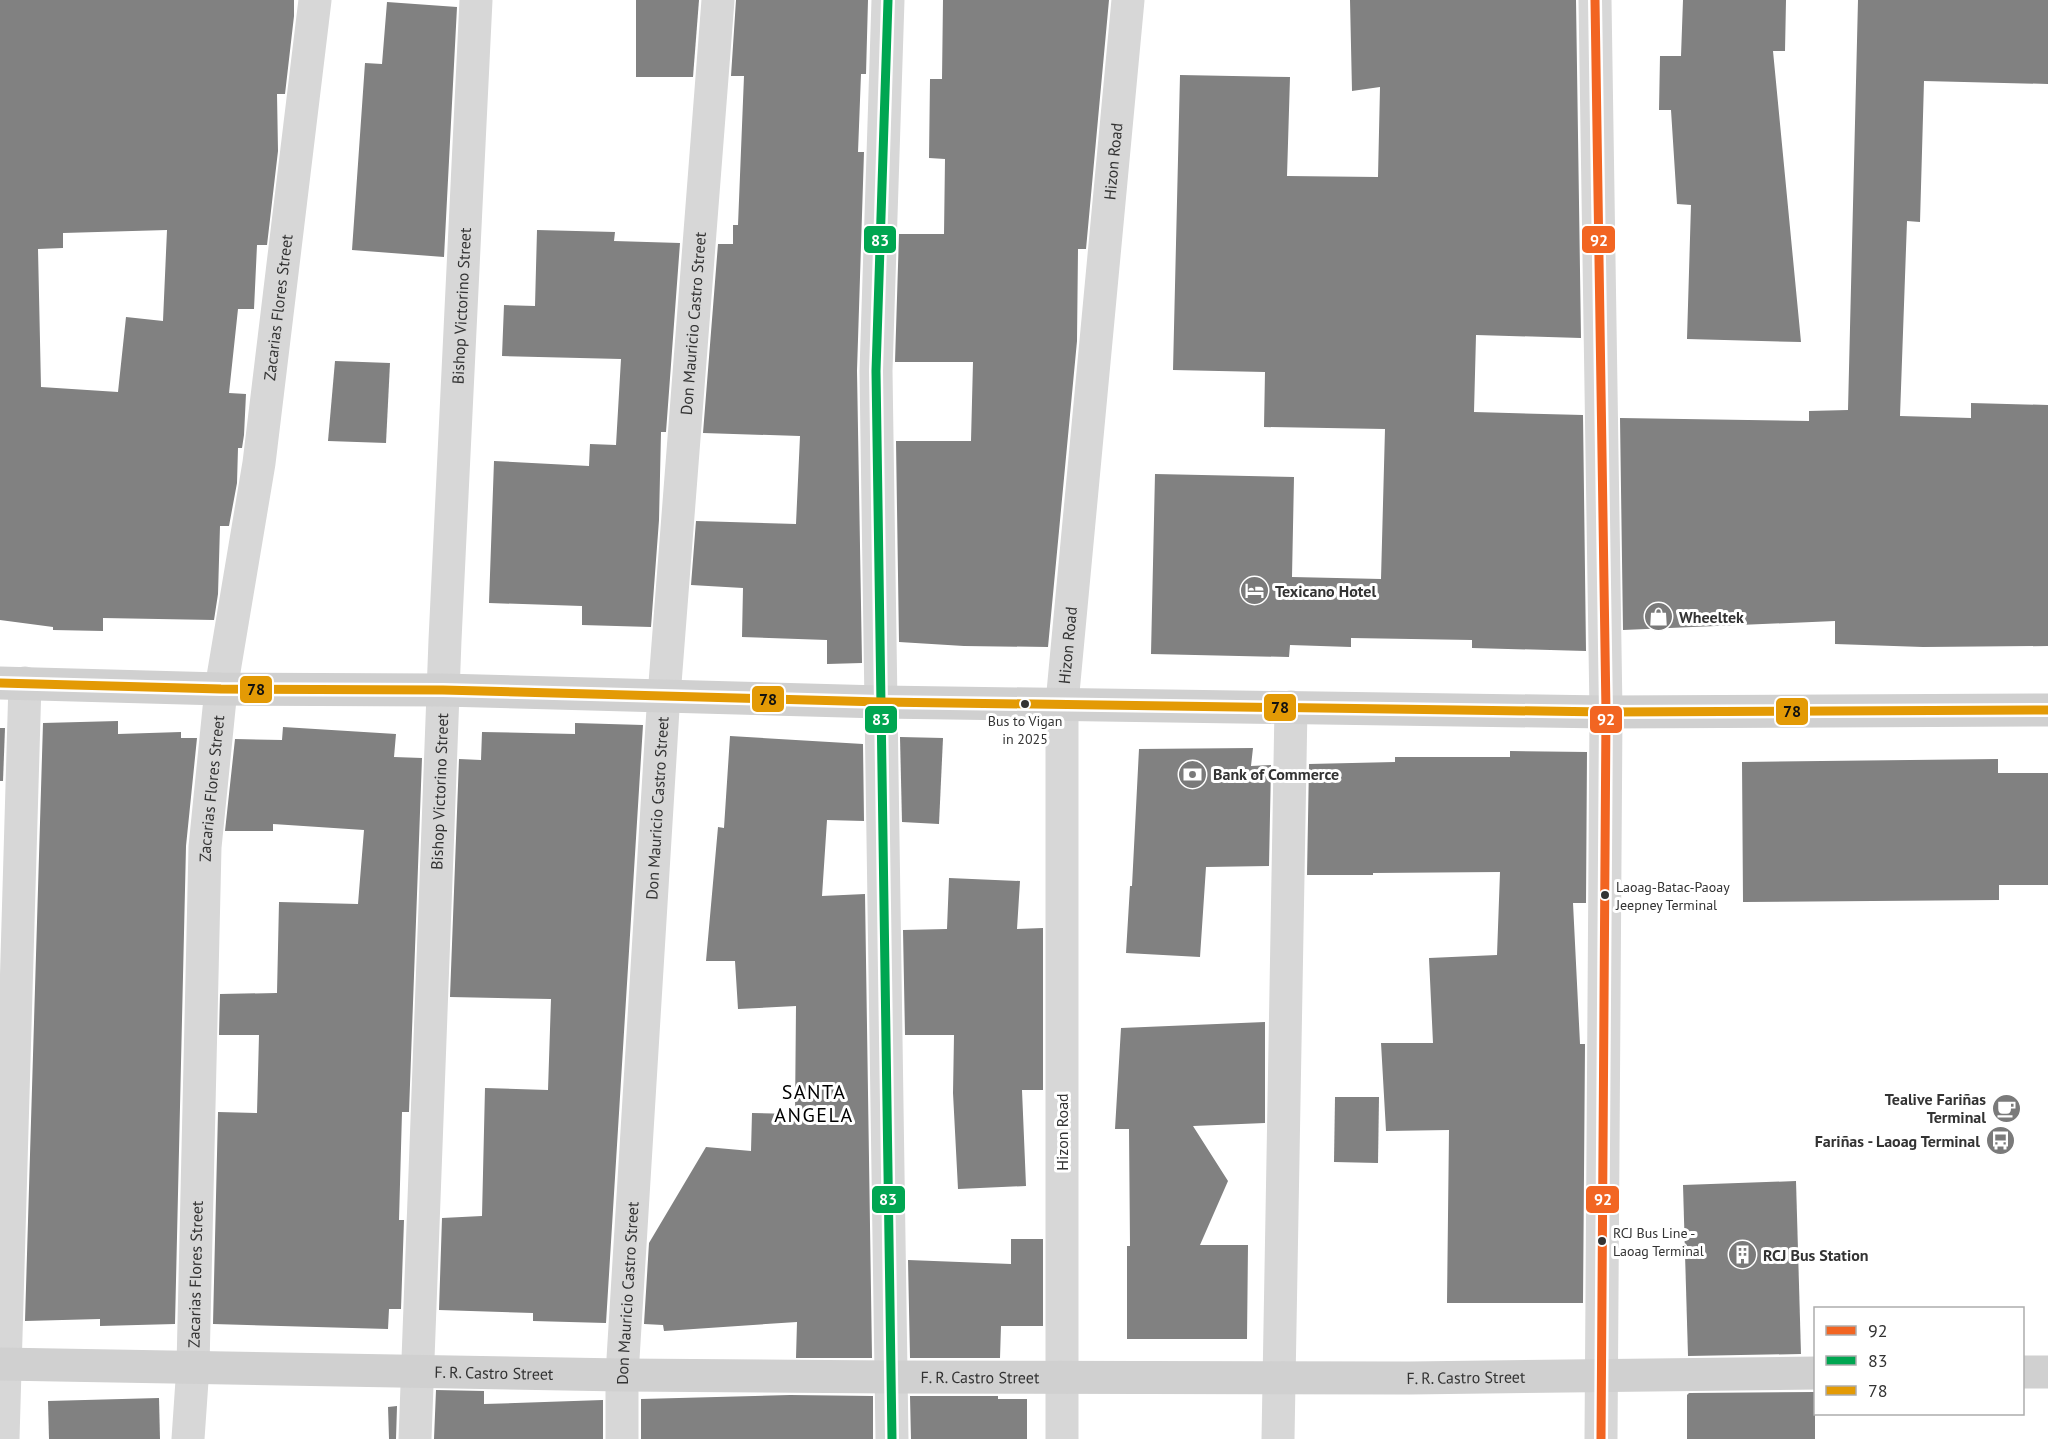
<svg xmlns="http://www.w3.org/2000/svg" width="2048" height="1439" viewBox="0 0 2048 1439" font-family="'PT Sans',sans-serif">
	<style>
		.building { fill: #818181; fill-rule: evenodd }
		.lines { fill: none; stroke-linecap: round; stroke-linejoin: round }
		.street { stroke: #d7d7d7; stroke-width: 33 }
		.secondary { stroke: #d0d0d0; stroke-width: 33 }
		.bus-1-casing { stroke: #fff; stroke-width: 14 }
		.bus-2-casing { stroke: #fff; stroke-width: 14 }
		.bus-3-casing { stroke: #fff; stroke-width: 14 }
		.bus-1 { stroke: #f26522; stroke-width: 9 }
		.bus-2 { stroke: #00a651; stroke-width: 9 }
		.bus-3 { stroke: #e39a05; stroke-width: 9 }
		.bus-dot { fill: #333; stroke: #fff; stroke-width: 2 }
		.labels { text-anchor: middle; dominant-baseline: central; stroke-width: 6; stroke-linejoin: round; paint-order: stroke }
		.bus-label { font-size: 14px; fill: #333; stroke: #fff; text-anchor: start }
		.street-label { font-size: 16px; fill: #333; stroke: #fff }
		.poi-label { font-size: 16px; font-weight: bold; fill: #333; stroke: #fff; text-anchor: start }
		.quarter-label { font-size: 20px; letter-spacing: 1.5px; fill: #000; stroke: #fff }
		.line-badge { stroke: #fff; stroke-width: 2 }
		.badge-label { font-size: 16px; text-anchor: middle; font-weight: bold; fill: #fff }
		.pale-badge-label { font-size: 16px; text-anchor: middle; font-weight: bold; fill: #111 }
	</style>
	<rect width="100%" height="100%" fill="#fff"/>
	<g class="building">
		<path d="M0,0H294V16L285,94H277L278,151L267,245H257L254,309H238L229,393L246,394L244,435L242,448H238L237,483L229,526H220L218,594L214,620L103,618V631L53,630V627L0,620ZM167,230L163,321L126,317L118,392L41,387L38,249L63,248V233Z"/>
		<path d="M636,0H699L693,77H636Z"/>
		<path d="M736,0H868L866,74H861L858,152H864L857,371L862,663L827,664V640L742,637L743,588L691,585L696,521L796,524L800,436L703,433L718,244H733V225H738L744,76H731Z"/>
		<path d="M943,0H1109L1086,249H1078L1077,341L1048,647L964,646L899,642L896,441H971L973,362H895L899,234H944L945,159L929,158L930,79H942Z"/>
		<path d="M1350,0H1576L1581,338L1476,335L1474,412L1583,415L1586,651L1472,648V640L1351,638V647L1290,645L1289,657L1151,654L1155,474L1294,477L1292,577L1381,579L1385,429L1264,427L1265,372L1173,370L1180,75L1290,77L1287,176L1378,177L1380,87L1352,91Z"/>
		<path d="M1683,0H1786L1785,51H1773L1801,342L1687,339L1691,205L1677,204L1671,110H1659L1660,56H1681Z"/>
		<path d="M1858,0H2048V84L1924,81L1920,222L1907,221L1900,416L1971,418V403L2048,405V646L1923,647L1835,644V621L1623,630L1620,418L1809,421V411L1848,410Z"/>
		<path d="M387,2L457,7L444,257L352,250L365,63L382,64Z"/>
		<path d="M537,230L615,232L614,241L680,243L666,432H661L659,520L651,627L582,625V606L489,603L494,461L589,466L590,444L616,445L621,359L502,356L504,305L535,306Z"/>
		<path d="M335,361L390,363L386,443L328,441Z"/>
		<path d="M118,721V734L181,732V738H197L186,846L175,1324L100,1326V1319L25,1321L43,723Z"/>
		<path d="M575,723L643,725L606,1323L533,1321V1313L439,1310L442,1218L482,1216L485,1088L548,1090L551,999L450,997L459,759L481,760L482,732L575,734Z"/>
		<path d="M283,727L396,734L394,757L422,758L409,1112H402L399,1220H404L401,1309H389L388,1329L213,1324L218,1112L257,1113L259,1035H219L220,994L277,993L279,902L358,904L364,830L273,824V831H225L235,739L282,740Z"/>
		<path d="M0,728H5L3,781H0Z"/>
		<path d="M730,736L863,744L864,821L827,820L822,896L865,894L872,1358H796L797,1322L664,1331L663,1325L644,1324L649,1243L706,1147L751,1151L752,1113L795,1114L796,1006L738,1009L735,961H706L718,827L724,828Z"/>
		<path d="M900,737L943,738L939,824L902,822Z"/>
		<path d="M1253,748L1251,766L1271,765L1269,866L1206,867L1200,957L1126,953L1130,886H1132L1139,749Z"/>
		<path d="M1510,751L1587,752L1586,903H1573L1580,1044H1585L1583,1303H1447L1449,1130L1386,1131L1381,1043H1433L1429,958L1497,955L1500,872L1373,873V875H1307L1309,764L1395,762V757H1510Z"/>
		<path d="M1998,759V773H2048V885H1999V900L1743,902L1742,762Z"/>
		<path d="M949,878L1020,881L1017,929L1043,928V1090H1022L1026,1186L958,1189L953,1093L954,1035H905L903,930L947,929Z"/>
		<path d="M1265,1022V1123L1193,1126L1228,1181L1200,1245H1248L1247,1339H1127V1246H1130L1129,1129H1115L1121,1028Z"/>
		<path d="M1335,1097H1379L1378,1163L1334,1162Z"/>
		<path d="M1796,1181L1801,1354L1688,1356L1683,1185Z"/>
		<path d="M1011,1239H1043V1326H1001L1000,1358H910L908,1260L1011,1264Z"/>
		<path d="M436,1390L484,1391V1404L603,1400V1439H434Z"/>
		<path d="M1815,1392V1439H1687V1395L1689,1393Z"/>
		<path d="M790,1395L873,1396V1439H641V1399Z"/>
		<path d="M910,1396H998V1399H1027V1439H911Z"/>
		<path d="M159,1398L160,1439H49L48,1401Z"/>
		<path d="M397,1406L396,1439H389L388,1407Z"/>
	</g>
	<g class="lines">
		<g class="street">
			<path d="M888,0L876,371L892,1439"/>
			<path d="M1595,0L1606,712L1601,1439"/>
			<path d="M3,1439L25,683"/>
			<path id="s1" d="M188,1439L193,1366L205,847L221,689L259,463L315,0"/>
			<path id="s2" d="M415,1439L445,640L476,0"/>
			<path id="s3" d="M622,1439V1375L663,709L718,0"/>
			<path id="s4" d="M1062,1439V703L1128,0"/>
			<path d="M1278,1439L1291,707"/>
		</g>
		<g class="secondary">
			<path d="M0,683L221,689L443,690L881,702L1606,712L2048,710"/>
			<path id="s5" d="M0,1364L622,1375L892,1377L1410,1378L1816,1373"/>
			<path d="M2022,1372H2048"/>
		</g>
		<defs>
			<path id="bus-1" d="M1595,0L1606,712L1601,1439"/>
			<path id="bus-2" d="M888,0L876,371L892,1439"/>
			<path id="bus-3" d="M0,683L221,689L443,690L881,702L1606,712L2048,710"/>
		</defs>
		<use href="#bus-1" class="bus-1-casing"/>
		<use href="#bus-2" class="bus-2-casing"/>
		<use href="#bus-3" class="bus-3-casing"/>
		<use href="#bus-1" class="bus-1"/>
		<use href="#bus-2" class="bus-2"/>
		<use href="#bus-3" class="bus-3"/>
	</g>
	<defs>
		<symbol id="hotel-disc" viewBox="-11 -11 22 22"><circle r="9.5" fill="#7a7a7a" stroke="#fff"/><path d="M-6-4.5h1.5V1H6V5H4.5V3h-9V5H-6ZM-4 0a1.8 1.8 0 1 1 3.6 0ZM.5 0V-2.5h3Q6-2.5 6 0Z" fill="#fff"/></symbol>
		<symbol id="shop-disc" viewBox="-11 -11 22 22"><circle r="9.5" fill="#7a7a7a" stroke="#fff"/><path d="M-5-2.5h2.3a2.7 3.5 0 0 1 5.4 0H5L5.5 6h-11ZM-1.5-2.5h3a1.5 2.3 0 0 0-3 0Z" fill="#fff"/></symbol>
		<symbol id="bank-disc" viewBox="-11 -11 22 22"><circle r="9.5" fill="#7a7a7a" stroke="#fff"/><path d="M-6-4H6V4H-6ZM0-2.3a2.3 2.3 0 1 0 0 4.6a2.3 2.3 0 1 0 0-4.6Z" fill="#fff"/></symbol>
		<symbol id="cafe-disc" viewBox="-11 -11 22 22"><circle r="9.5" fill="#7a7a7a" stroke="#fff"/><path d="M-5.5-4.5H6V0H3Q3 3.5 0 3.5H-2.5Q-5.5 3.5-5.5 0ZM3-3.2v2h1.7v-2ZM-6 4.5H4V6H-6Z" fill="#fff"/></symbol>
		<symbol id="bus-disc" viewBox="-11 -11 22 22"><circle r="9.5" fill="#7a7a7a" stroke="#fff"/><path d="M-5-6H5V4H4V6H2V4H-2V6H-4V4H-5ZM-3.5-4V0h7V-4ZM-3.5 1.2v1.5H-2V1.2ZM2 1.2v1.5H3.5V1.2Z" fill="#fff"/></symbol>
		<symbol id="building-disc" viewBox="-11 -11 22 22"><circle r="9.5" fill="#7a7a7a" stroke="#fff"/><path d="M-4-6H4V6H1V3H-1V6H-4ZM-2.5-4.3h1.7v1.8h-1.7ZM.8-4.3h1.7v1.8H.8ZM-2.5-1h1.7V.8h-1.7ZM.8-1h1.7V.8H.8Z" fill="#fff"/></symbol>
	</defs>
	<g fill-rule="evenodd">
		<use href="#hotel-disc" x="1238" y="574" width="33" height="33"/>
		<use href="#shop-disc" x="1642" y="600" width="33" height="33"/>
		<use href="#bank-disc" x="1176" y="758" width="33" height="33"/>
		<use href="#cafe-disc" x="1990" y="1092" width="33" height="33"/>
		<use href="#bus-disc" x="1984" y="1124" width="33" height="33"/>
		<use href="#building-disc" x="1726" y="1238" width="33" height="33"/>
	</g>
	<g class="bus-dot">
		<circle cx="1025" cy="704" r="5"/>
		<circle cx="1605" cy="895" r="5"/>
		<circle cx="1602" cy="1241" r="5"/>
	</g>
	<g class="labels">
		<g class="bus-label">
			<text x="1025" y="721" text-anchor="middle">Bus to Vigan<tspan x="1025" dy="18">in 2025</tspan></text>
			<text x="1616" y="887">Laoag-Batac-Paoay<tspan x="1616" dy="18">Jeepney Terminal</tspan></text>
			<text x="1613" y="1233">RCJ Bus Line -<tspan x="1613" dy="18">Laoag Terminal</tspan></text>
		</g>
		<g class="street-label">
			<text stroke="none"><textPath href="#s4" startOffset="1280">Hizon Road</textPath></text>
			<text stroke="none"><textPath href="#s2" startOffset="1134">Bishop Victorino Street</textPath></text>
			<text stroke="none"><textPath href="#s1" startOffset="1137">Zacarias Flores Street</textPath></text>
			<text stroke="none"><textPath href="#s3" startOffset="1118">Don Mauricio Castro Street</textPath></text>
			<text stroke="none"><textPath href="#s4" startOffset="794">Hizon Road</textPath></text>
			<text stroke="none"><textPath href="#s1" startOffset="651">Zacarias Flores Street</textPath></text>
			<text stroke="none"><textPath href="#s2" startOffset="648">Bishop Victorino Street</textPath></text>
			<text stroke="none"><textPath href="#s3" startOffset="632">Don Mauricio Castro Street</textPath></text>
			<text transform="translate(1062 1132) rotate(-90)">Hizon Road</text>
			<text stroke="none"><textPath href="#s1" startOffset="165">Zacarias Flores Street</textPath></text>
			<text stroke="none"><textPath href="#s3" startOffset="146">Don Mauricio Castro Street</textPath></text>
			<text stroke="none"><textPath href="#s5" startOffset="494">F. R. Castro Street</textPath></text>
			<text stroke="none"><textPath href="#s5" startOffset="1466">F. R. Castro Street</textPath></text>
			<text stroke="none"><textPath href="#s5" startOffset="980">F. R. Castro Street</textPath></text>
		</g>
		<g class="poi-label">
			<text x="1275" y="591">Texicano Hotel</text>
			<text x="1679" y="617">Wheeltek</text>
			<text x="1213" y="774">Bank of Commerce</text>
			<text x="1986" y="1099" text-anchor="end">Tealive Fariñas<tspan x="1986" dy="18">Terminal</tspan></text>
			<text x="1980" y="1141" text-anchor="end">Fariñas - Laoag Terminal</text>
			<text x="1763" y="1255">RCJ Bus Station</text>
		</g>
		<g class="quarter-label">
			<text x="814" y="1092">SANTA<tspan x="814" dy="23">ANGELA</tspan></text>
		</g>
	</g>
	<g class="line-badge">
		<rect x="863" y="225" width="34" height="29" rx="6" fill="#00a651"/>
		<rect x="1581" y="225" width="35" height="29" rx="6" fill="#f26522"/>
		<rect x="239" y="675" width="34" height="29" rx="6" fill="#e39a05"/>
		<rect x="751" y="685" width="34" height="28" rx="6" fill="#e39a05"/>
		<rect x="1263" y="693" width="34" height="29" rx="6" fill="#e39a05"/>
		<rect x="1775" y="697" width="34" height="29" rx="6" fill="#e39a05"/>
		<rect x="864" y="705" width="34" height="29" rx="6" fill="#00a651"/>
		<rect x="1589" y="705" width="34" height="29" rx="6" fill="#f26522"/>
		<rect x="871" y="1185" width="35" height="29" rx="6" fill="#00a651"/>
		<rect x="1585" y="1185" width="35" height="29" rx="6" fill="#f26522"/>
	</g>
	<g class="badge-label">
		<text x="880" y="246">83</text>
		<text x="1599" y="246">92</text>
		<text x="881" y="725">83</text>
		<text x="1606" y="725">92</text>
		<text x="888" y="1205">83</text>
		<text x="1603" y="1205">92</text>
	</g>
	<g class="pale-badge-label">
		<text x="256" y="695">78</text>
		<text x="768" y="705">78</text>
		<text x="1280" y="713">78</text>
		<text x="1792" y="717">78</text>
	</g>
	<rect x="1814" y="1307" width="210" height="108" fill="#ffffff" stroke="#adadad" stroke-width="1.5"/>
	<rect x="1826" y="1326" width="30" height="9" fill="#f26522" stroke="#adadad" stroke-width="1.5"/>
	<text x="1868" y="1337" font-size="18" fill="#333333">92</text>
	<rect x="1826" y="1356" width="30" height="9" fill="#00a651" stroke="#adadad" stroke-width="1.5"/>
	<text x="1868" y="1367" font-size="18" fill="#333333">83</text>
	<rect x="1826" y="1386" width="30" height="9" fill="#e39a05" stroke="#adadad" stroke-width="1.5"/>
	<text x="1868" y="1397" font-size="18" fill="#333333">78</text>
</svg>
